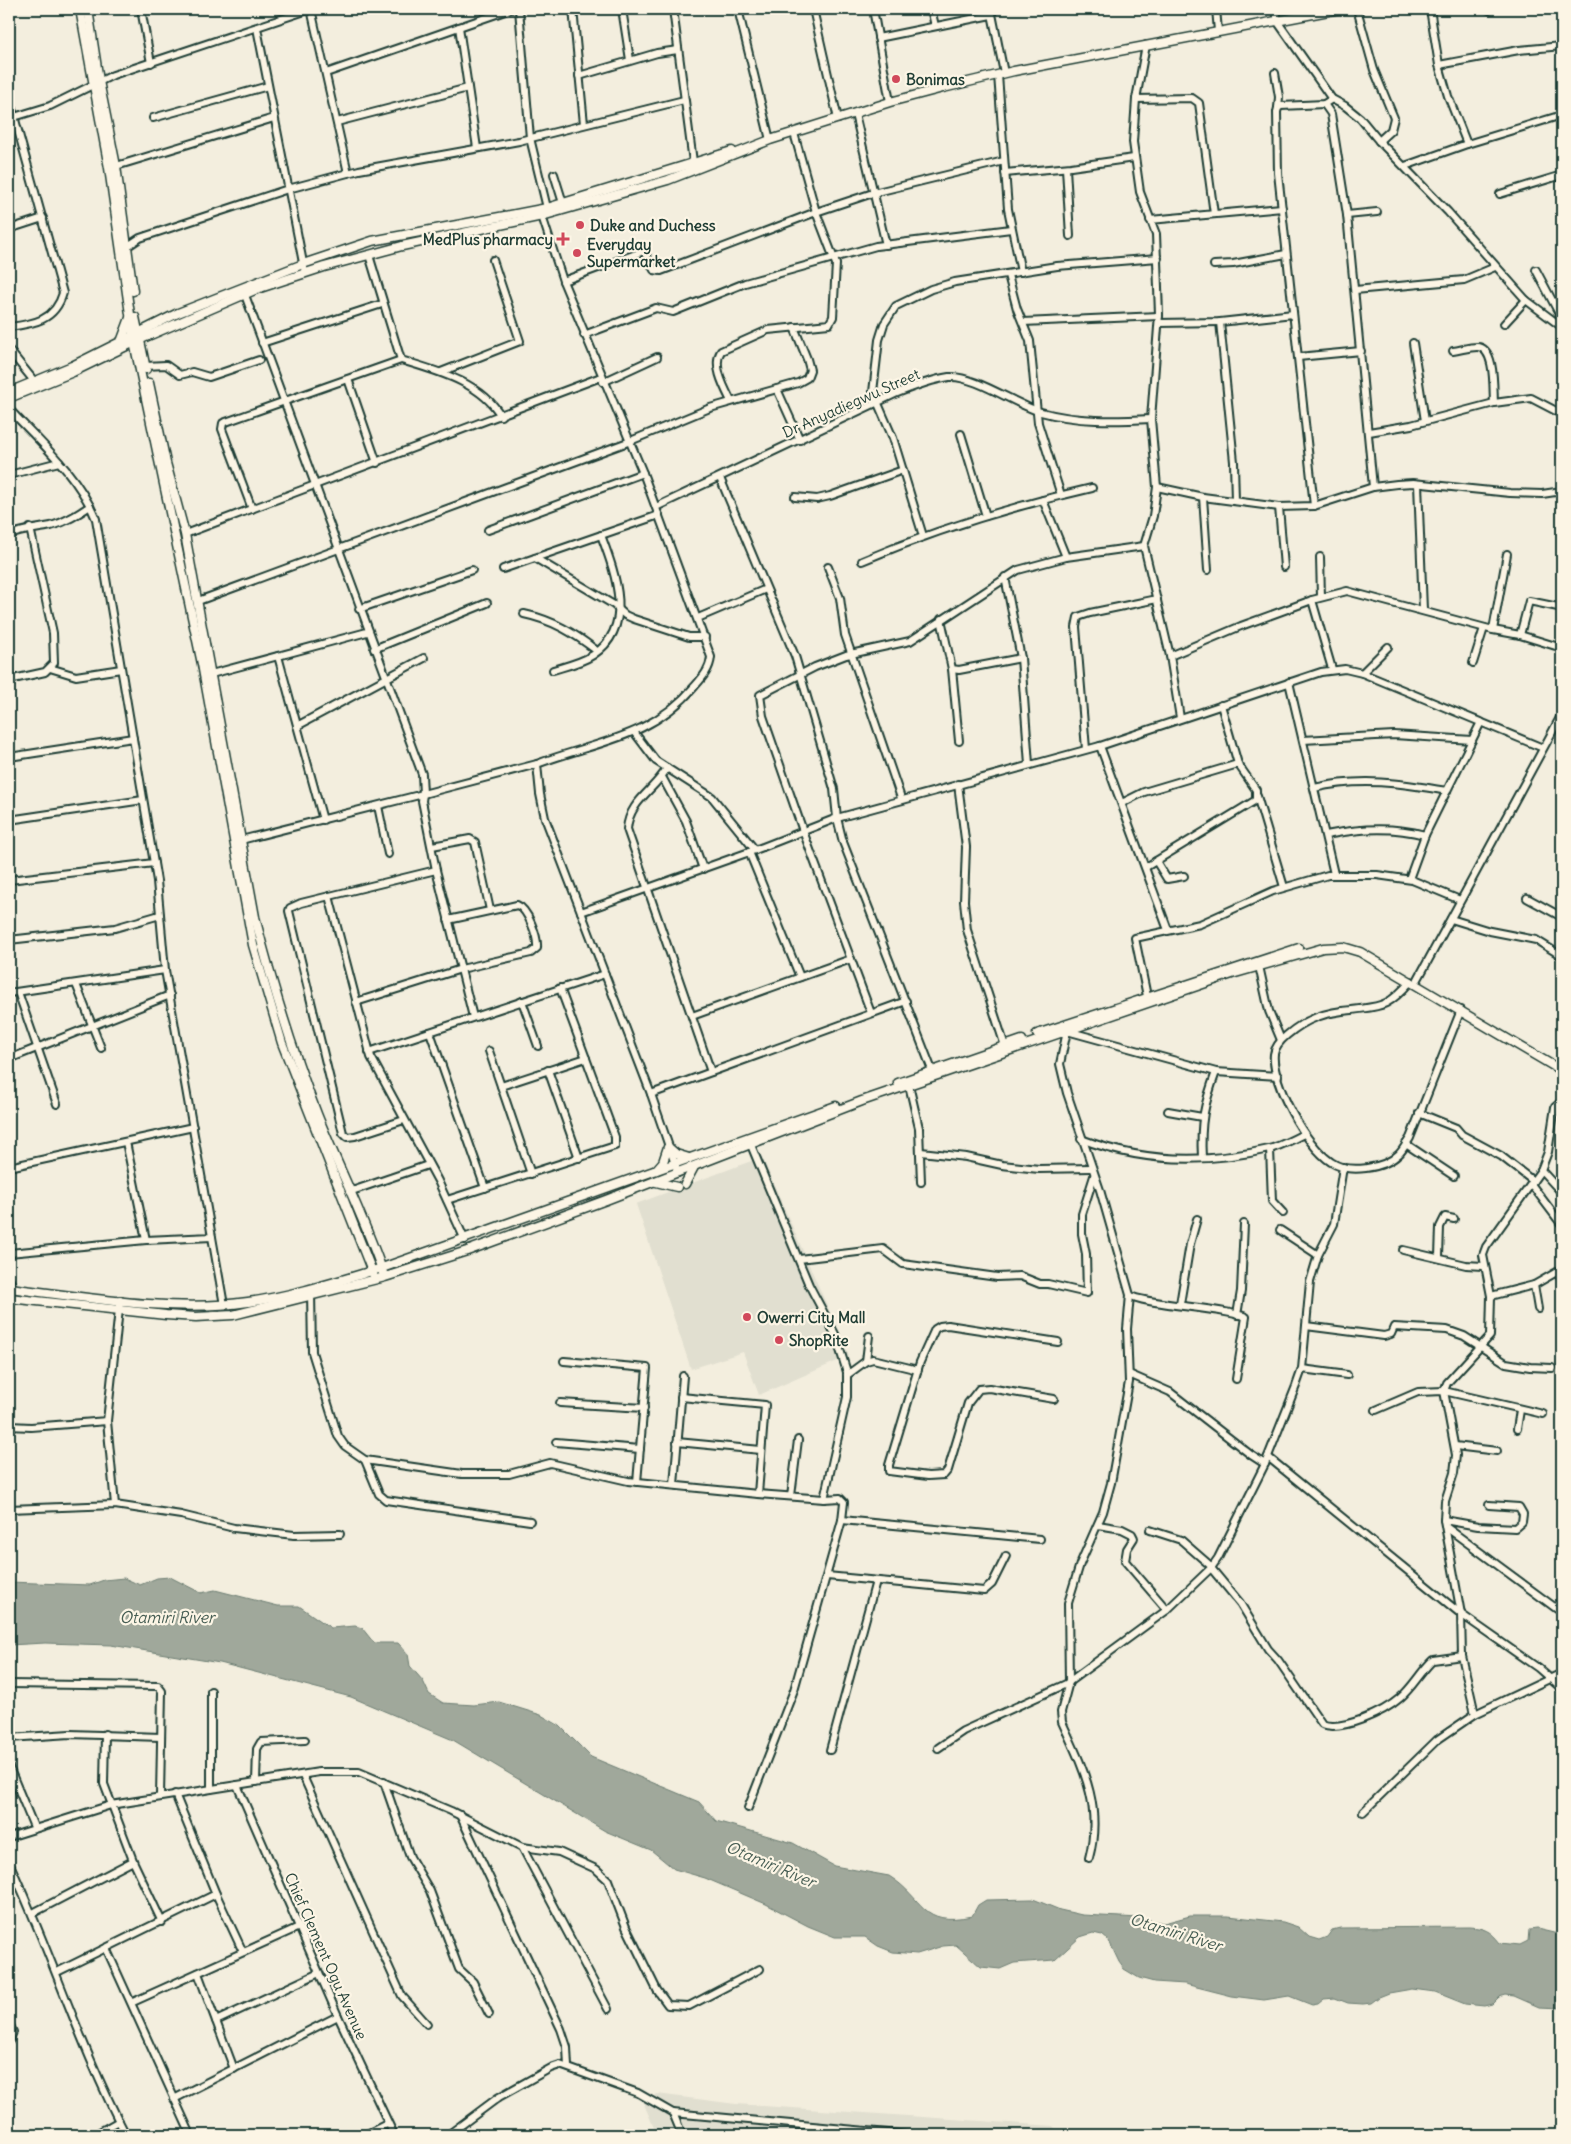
<svg xmlns="http://www.w3.org/2000/svg" width="1571" height="2144" viewBox="0 0 1571 2144" font-family="Delius,sans-serif">
	<style>
		.built { fill: #e1dfd0 }
		.water { fill: #a0a89b; stroke: #6c7d72 }
		.lines { fill: none; stroke-linecap: round; stroke-linejoin: round }
		.minor-casing { stroke: #1f3d34; stroke-width: 10 }
		.major-casing { stroke: #1f3d34; stroke-width: 11 }
		.minor { stroke: #fcf5e5; stroke-width: 6 }
		.major { stroke: #fcf5e5; stroke-width: 8 }
		.poi-dot { fill: #d1495b; stroke: #fcf5e5; stroke-width: 2 }
		.labels { text-anchor: middle; dominant-baseline: central; stroke-width: 4.5; stroke-linejoin: round; paint-order: stroke }
		.poi-label { font-size: 15px; font-weight: bold; fill: #1f3d34; stroke: #fcf5e5; text-anchor: start }
		.street-label { font-size: 15px; fill: #1f3d34; stroke: #fcf5e5 }
		.water-label { font-size: 16px; font-style: italic; fill: #465d53; stroke: #fcf5e5 }
	</style>
	<rect width="100%" height="100%" fill="#f3eede"/>
	<filter id="ink" filterUnits="userSpaceOnUse"><feTurbulence type="fractalNoise" baseFrequency=".02" numOctaves="2"/><feDisplacementMap in="SourceGraphic" scale="10" xChannelSelector="R" yChannelSelector="G"/><feConvolveMatrix kernelMatrix="1 2 1 2 8 2 1 2 1" color-interpolation-filters="sRGB"/></filter>
	<g filter="url(#ink)">
		<g class="built">
			<path d="M762,1157L849,1356L759,1395L743,1352L691,1369L636,1204Z"/>
			<path d="M657,2094L736,2104L1053,2126L1056,2130L1055,2135H657L644,2104Z"/>
		</g>
		<path class="water" d="M170,1577L201,1593L215,1590L278,1606H299L331,1628L355,1626L362,1628L374,1643H398L408,1654L410,1666L423,1681L429,1694L443,1703L474,1705L499,1702L541,1715L560,1726L591,1757L699,1802L716,1821L793,1843L834,1866L889,1876C926,1899 919,1927 972,1916L978,1905L986,1900L1033,1899L1060,1910L1082,1915L1140,1918L1164,1923L1190,1916H1228L1283,1922L1298,1927L1309,1937L1319,1940L1327,1937L1332,1930L1340,1928L1469,1927C1484,1928 1490,1930 1500,1943L1520,1945L1528,1941L1529,1930L1537,1929L1562,1935V2008L1539,2007L1514,1996L1506,1995L1499,1997L1492,2004L1484,2006L1465,2004L1435,1992L1412,1989L1389,1993L1379,1997L1371,2003L1363,2004L1348,2003L1335,1998L1324,1999L1318,2004L1312,2005L1289,1996L1264,2000L1232,1996L1185,1984L1154,1982L1139,1978L1124,1969L1119,1962L1109,1941L1102,1935L1093,1933L1080,1937L1055,1960L1014,1963L1000,1969L981,1967L956,1945L943,1946L917,1954L893,1952L878,1946L865,1937H835L808,1926L766,1904L705,1878L674,1869L651,1850L605,1831L453,1740L351,1697L220,1663L111,1645L45,1643L9,1645V1582L90,1585L104,1580L124,1578L140,1585L157,1578Z"/>
		<g class="lines">
			<defs>
				<g id="minor">
					<path d="M141,9L151,63"/>
					<path d="M311,9L348,173"/>
					<path d="M519,9L530,138L547,208"/>
					<path d="M573,9L584,124"/>
					<path d="M622,9L630,60"/>
					<path d="M673,9L693,162"/>
					<path d="M738,9L770,140"/>
					<path d="M813,9L838,119"/>
					<path d="M873,9L890,102"/>
					<path d="M931,9L935,26"/>
					<path d="M991,9L1004,73"/>
					<path d="M1216,9L1218,31"/>
					<path d="M1277,9V21L1332,99L1345,106L1360,118L1379,141L1448,212L1526,300L1562,327"/>
					<path d="M1357,9L1374,70L1394,118L1391,130L1379,141"/>
					<path d="M1430,9L1439,65L1448,96L1467,144"/>
					<path d="M1489,9V10"/>
					<path d="M673,12L683,9"/>
					<path d="M459,27L477,148"/>
					<path d="M257,28L305,273"/>
					<path d="M878,38L991,15"/>
					<path d="M1146,45L1136,99L1133,142L1140,192L1156,234L1159,314L1151,419L1157,487L1153,516L1144,546L1170,656L1180,718"/>
					<path d="M1439,65L1519,50L1562,46"/>
					<path d="M326,73L511,9"/>
					<path d="M1275,73L1279,97L1278,108"/>
					<path d="M998,75L1008,209L1021,272"/>
					<path d="M579,76L657,53L678,50"/>
					<path d="M9,98L63,293C55,321 33,324 9,327"/>
					<path d="M1136,99L1192,98L1199,103L1214,214"/>
					<path d="M1324,104L1331,114L1347,215L1373,487"/>
					<path d="M855,114L886,245"/>
					<path d="M14,117L50,106L113,75L311,9"/>
					<path d="M153,118L268,86"/>
					<path d="M337,122L468,88"/>
					<path d="M1405,166L1467,144L1562,115"/>
					<path d="M113,167L274,118"/>
					<path d="M1066,168L1070,236"/>
					<path d="M1005,173L1071,167L1134,158"/>
					<path d="M554,174L563,203"/>
					<path d="M1500,194L1562,175"/>
					<path d="M1347,215L1377,212"/>
					<path d="M542,216L563,281L643,473L711,657C710,669 703,677 695,686C650,739 598,741 537,764L540,794L545,818L651,1094L678,1173"/>
					<path d="M1150,220L1282,208"/>
					<path d="M9,229L43,218"/>
					<path d="M128,246L140,238L288,189L359,170L519,141L684,100"/>
					<path d="M369,255L401,360C437,371 481,382 501,416"/>
					<path d="M1214,265L1233,264L1286,254"/>
					<path d="M1536,270L1562,319"/>
					<path d="M1008,275L1017,309L1030,341L1038,423L1061,495"/>
					<path d="M563,281L644,251L654,270L661,271L816,212L873,193L1004,161"/>
					<path d="M1355,290L1464,280L1495,267"/>
					<path d="M245,295L422,774L423,794L537,764"/>
					<path d="M1023,322L1159,316"/>
					<path d="M1220,322L1234,462L1235,501"/>
					<path d="M1159,323L1220,322L1293,314"/>
					<path d="M1504,324L1526,300"/>
					<path d="M584,335L656,308L673,312L745,283L876,246L1011,229"/>
					<path d="M262,343L382,304"/>
					<path d="M1413,343L1425,421"/>
					<path d="M9,350L34,381"/>
					<path d="M1453,351C1461,350 1469,347 1477,347C1496,347 1493,390 1494,403"/>
					<path d="M1298,357L1361,351"/>
					<path d="M145,366L166,365L180,375L192,372L209,377L259,360"/>
					<path d="M441,372L520,341L493,260"/>
					<path d="M348,379L377,463"/>
					<path d="M603,382L657,357"/>
					<path d="M777,389L800,440"/>
					<path d="M731,401C724,387 712,365 721,351L768,330L829,324L833,317L836,264L816,212L794,133"/>
					<path d="M9,409C41,443 78,475 96,519L157,881L165,970L9,993"/>
					<path d="M1369,432L1411,425L1494,403L1531,398L1558,412L1562,418"/>
					<path d="M961,434L986,516"/>
					<path d="M9,475L59,462"/>
					<path d="M720,478L795,656L834,789L837,818L843,842L932,1070"/>
					<path d="M1418,484L1423,610"/>
					<path d="M1157,487L1203,497L1279,507L1314,506L1373,487L1397,484L1413,483L1510,493L1542,494L1562,491"/>
					<path d="M795,497L817,499L830,496L903,470"/>
					<path d="M1203,497L1208,570"/>
					<path d="M1043,500L1066,557"/>
					<path d="M1314,506L1278,173L1277,112L1278,108L1281,106L1324,104L1332,99"/>
					<path d="M656,507L895,394C912,387 930,380 949,377C974,375 1016,405 1041,412C1077,422 1115,421 1151,419"/>
					<path d="M1279,507L1284,567"/>
					<path d="M252,509L222,429L223,423L401,360"/>
					<path d="M488,530L643,473"/>
					<path d="M185,534L601,377"/>
					<path d="M9,535C23,530 37,529 51,526C66,522 78,514 90,506"/>
					<path d="M923,536L893,438L873,392L879,340L884,324L896,306L931,289L955,282L1057,266L1158,258"/>
					<path d="M1320,557L1321,597"/>
					<path d="M535,558L614,605L625,615L634,619L689,637H705"/>
					<path d="M862,561C937,529 1013,506 1092,488"/>
					<path d="M828,567L840,598L845,635L901,798"/>
					<path d="M503,569L659,515"/>
					<path d="M1005,577L1021,658L1029,764"/>
					<path d="M1312,600L1332,669"/>
					<path d="M198,601L628,442L710,408L798,383L807,378L810,370L807,359L794,327"/>
					<path d="M359,609L472,570"/>
					<path d="M524,614C553,620 574,633 597,651"/>
					<path d="M698,618L766,589"/>
					<path d="M941,619L952,669L959,670L1021,658"/>
					<path d="M1493,630L1507,554"/>
					<path d="M1520,635L1529,601L1558,607L1562,605"/>
					<path d="M374,649L487,603"/>
					<path d="M278,656L323,820"/>
					<path d="M1170,656L1241,626L1312,600L1347,591L1493,630L1520,635L1562,648"/>
					<path d="M1473,663L1484,628"/>
					<path d="M50,668L76,676L121,669"/>
					<path d="M952,669L959,741"/>
					<path d="M553,670C566,666 581,663 593,655C636,627 615,573 601,535"/>
					<path d="M1362,673L1388,647"/>
					<path d="M211,674L367,632"/>
					<path d="M9,680L45,672L54,663L53,633L30,528"/>
					<path d="M1289,682L1334,874"/>
					<path d="M1221,705L1238,764"/>
					<path d="M297,726L424,658"/>
					<path d="M634,732L656,761L712,797L755,850"/>
					<path d="M1303,740L1394,735L1472,740"/>
					<path d="M1100,746L1168,930"/>
					<path d="M1086,749L1076,627L1078,617L1090,613L1157,599"/>
					<path d="M9,757L133,738"/>
					<path d="M667,768C655,790 629,801 627,829L711,1072"/>
					<path d="M662,777L686,821L703,869"/>
					<path d="M958,784L966,847L964,901L967,930L1005,1046"/>
					<path d="M1314,788C1360,777 1401,783 1447,791"/>
					<path d="M1257,796L1284,887"/>
					<path d="M1122,803L1144,792L1238,764L1256,790V800L1146,867"/>
					<path d="M378,806L388,854"/>
					<path d="M9,820L143,800"/>
					<path d="M1326,835C1360,828 1392,826 1425,835"/>
					<path d="M237,841L423,794L422,801L436,870L473,1017"/>
					<path d="M432,846L470,839L475,842L490,910"/>
					<path d="M749,852L800,977"/>
					<path d="M1156,861L1167,879L1184,876"/>
					<path d="M1409,879L1425,835L1481,722"/>
					<path d="M9,880L154,863"/>
					<path d="M329,896L371,1057L438,1181L465,1240"/>
					<path d="M1527,898L1562,917"/>
					<path d="M581,912L755,850L837,818L1100,746L1321,672L1345,669L1362,673L1543,748"/>
					<path d="M1451,919L1490,931L1536,940L1562,956"/>
					<path d="M9,940L115,928L160,915"/>
					<path d="M1259,966L1269,1011L1281,1040"/>
					<path d="M1418,979L1562,714"/>
					<path d="M1411,981C1404,989 1396,998 1386,1003C1376,1008 1364,1008 1352,1010C1326,1012 1307,1018 1287,1035C1281,1040 1275,1046 1274,1054C1271,1083 1306,1146 1331,1162C1348,1174 1384,1169 1399,1154C1403,1150 1406,1144 1410,1138L1461,1010"/>
					<path d="M76,984L101,1048"/>
					<path d="M18,992L57,1104"/>
					<path d="M522,1001L538,1046"/>
					<path d="M1148,1001L1135,938L1200,924L1273,891L1328,875H1377L1412,880L1460,900"/>
					<path d="M356,1002L461,969L531,953L537,948C538,937 528,909 517,905L448,920"/>
					<path d="M871,1013L803,831L763,716L760,695L815,667L846,655L910,641L1018,570L1066,557L1144,546"/>
					<path d="M692,1016L851,959"/>
					<path d="M430,1032L485,1188"/>
					<path d="M489,1051L531,1174"/>
					<path d="M369,1052L605,974"/>
					<path d="M9,1059L170,995"/>
					<path d="M548,1070L579,1158"/>
					<path d="M909,1085L919,1128L921,1182"/>
					<path d="M501,1086L586,1058"/>
					<path d="M651,1094L906,1001"/>
					<path d="M1562,1101L1555,1107L1548,1152L1541,1170L1562,1193"/>
					<path d="M1168,1111L1202,1117"/>
					<path d="M1419,1113L1456,1128L1462,1135L1501,1156L1533,1181"/>
					<path d="M404,1120L355,1136L347,1137L343,1133L289,911L290,908L301,903L436,870"/>
					<path d="M1081,1139C1141,1162 1206,1164 1269,1149C1281,1146 1293,1139 1304,1134"/>
					<path d="M126,1142L146,1240"/>
					<path d="M1406,1144L1454,1176"/>
					<path d="M751,1145L809,1285L835,1334L847,1372V1397L824,1499"/>
					<path d="M1270,1149L1272,1201L1283,1213"/>
					<path d="M921,1152L966,1157L1002,1165L1039,1169L1091,1168"/>
					<path d="M1202,1158C1200,1122 1204,1105 1216,1072"/>
					<path d="M9,1167L193,1127"/>
					<path d="M1531,1184L1562,1225"/>
					<path d="M349,1192L428,1165"/>
					<path d="M447,1200L615,1146V1137L560,988"/>
					<path d="M1280,1230L1318,1255"/>
					<path d="M212,1237L224,1305"/>
					<path d="M1403,1250L1466,1265L1483,1266"/>
					<path d="M9,1253L146,1240L212,1237L165,970"/>
					<path d="M1439,1257L1440,1227L1445,1217L1454,1219"/>
					<path d="M799,1259L883,1249L903,1264L997,1277L1020,1276L1040,1284H1048L1087,1293L1086,1254L1082,1234V1214L1094,1176"/>
					<path d="M9,1279L14,1289"/>
					<path d="M311,1292L312,1352L338,1436L345,1446L365,1460L462,1474H509L550,1463L628,1481L758,1494L824,1499L840,1498L844,1502L842,1520L794,1690L748,1808"/>
					<path d="M1491,1296L1534,1285"/>
					<path d="M1180,1304L1190,1244L1197,1219"/>
					<path d="M1538,1309L1534,1285L1562,1269"/>
					<path d="M1237,1315L1241,1291L1244,1224"/>
					<path d="M1306,1326L1384,1336L1391,1334L1394,1327L1447,1330L1464,1336L1506,1363L1530,1367L1552,1368"/>
					<path d="M564,1361L647,1368L637,1482"/>
					<path d="M866,1361L869,1336"/>
					<path d="M1302,1369L1347,1375"/>
					<path d="M1129,1374L1170,1392L1251,1455L1265,1464"/>
					<path d="M847,1375L866,1361L873,1359L918,1370"/>
					<path d="M1236,1379L1246,1317C1226,1308 1139,1304 1130,1295L1100,1190L1067,1093L1060,1064L1067,1031L1216,1072L1278,1076"/>
					<path d="M681,1397L765,1405L758,1494"/>
					<path d="M1054,1399L989,1388L979,1389L968,1403L948,1470L944,1475L928,1476L889,1471V1465L920,1362L935,1329L940,1326L948,1325L1058,1342"/>
					<path d="M560,1403L644,1408"/>
					<path d="M1376,1410L1418,1392L1444,1391L1543,1414"/>
					<path d="M107,1421L115,1505"/>
					<path d="M9,1426L31,1427L107,1421L120,1300"/>
					<path d="M1517,1429L1520,1410"/>
					<path d="M556,1442L640,1449"/>
					<path d="M677,1442L761,1450"/>
					<path d="M1455,1446L1497,1451"/>
					<path d="M1268,1457L1461,1614L1538,1668L1562,1689"/>
					<path d="M365,1460L379,1494L386,1500L530,1521"/>
					<path d="M674,1485L683,1376"/>
					<path d="M791,1496L798,1440"/>
					<path d="M9,1509L115,1505L181,1515L234,1528L294,1535L340,1534"/>
					<path d="M842,1520L1040,1539"/>
					<path d="M1444,1520L1478,1526L1515,1528L1522,1522L1523,1514L1519,1507L1489,1505"/>
					<path d="M1098,1525L1122,1529L1132,1534L1134,1538L1127,1549L1125,1561L1167,1610"/>
					<path d="M1446,1527L1557,1609"/>
					<path d="M1150,1530L1181,1540L1212,1567"/>
					<path d="M1211,1568L1240,1603L1268,1649L1278,1660L1322,1724C1341,1732 1384,1712 1400,1698C1413,1687 1421,1671 1433,1660L1462,1656"/>
					<path d="M827,1576L984,1591L992,1584L1006,1556"/>
					<path d="M9,1684L158,1686L162,1691L160,1796"/>
					<path d="M1475,1714L1462,1656L1461,1614L1444,1520L1445,1501L1454,1473L1456,1455L1444,1391L1447,1383L1490,1336L1491,1296L1483,1255L1486,1247L1541,1170"/>
					<path d="M105,1734L104,1784L134,1863L162,1922"/>
					<path d="M9,1738L70,1734L161,1737"/>
					<path d="M938,1748L963,1731L1066,1684L1167,1610L1211,1568L1218,1558L1265,1464L1296,1386L1302,1369L1310,1282L1318,1255L1334,1224L1343,1167"/>
					<path d="M830,1750L876,1581"/>
					<path d="M9,1767L34,1827"/>
					<path d="M303,1776L402,1996L427,2024"/>
					<path d="M256,1782L257,1749L261,1742L305,1740"/>
					<path d="M384,1782L410,1857L430,1891L459,1969L473,1982L489,2014"/>
					<path d="M237,1785L338,2016L394,2135"/>
					<path d="M211,1789V1691"/>
					<path d="M175,1794L216,1894L243,1952"/>
					<path d="M1363,1812L1437,1740L1475,1714L1562,1673"/>
					<path d="M460,1815L561,2029L567,2047L568,2067"/>
					<path d="M9,1837L111,1805L319,1772H359L451,1811L522,1847L559,1852L596,1869L608,1880L626,1927L657,1990L668,2005L689,2006L760,1969"/>
					<path d="M522,1847L608,2009"/>
					<path d="M1089,1858C1103,1806 1083,1768 1062,1722L1061,1712L1069,1682L1068,1603L1080,1564L1103,1512L1111,1483L1129,1382L1127,1329L1130,1295"/>
					<path d="M9,1862C51,1952 80,2047 126,2135"/>
					<path d="M33,1913L133,1861"/>
					<path d="M106,1948L191,2135"/>
					<path d="M57,1972L216,1894"/>
					<path d="M198,1973L234,2069"/>
					<path d="M133,2002L299,1927"/>
					<path d="M216,2021L319,1973"/>
					<path d="M9,2023L13,2032L9,2041"/>
					<path d="M174,2099L338,2016"/>
					<path d="M94,2135L119,2121"/>
					<path d="M365,2135L387,2124"/>
					<path d="M448,2135L499,2097L551,2068L560,2065L638,2093L673,2113"/>
					<path d="M682,2135L673,2113L910,2135"/>
				</g>
				<g id="major">
					<path d="M80,9L109,168L134,342L202,664L253,945L282,1043L373,1274"/>
					<path d="M88,9L99,81L116,166L133,291"/>
					<path d="M135,317L146,369"/>
					<path d="M121,342L130,318"/>
					<path d="M149,383L166,463L185,534L255,917C272,984 292,1050 317,1114C338,1167 365,1219 383,1273"/>
					<path d="M9,392L72,366L178,313L303,264L372,241L547,208L732,151"/>
					<path d="M9,398L73,372L141,339L257,289L324,267L402,246L542,216L668,180L770,140L890,102L943,88L1014,71L1339,9"/>
					<path d="M1037,1034L1299,948"/>
					<path d="M898,1083L1022,1040"/>
					<path d="M656,1170L663,1162L668,1147L676,1154L689,1158"/>
					<path d="M656,1182L677,1187"/>
					<path d="M685,1184L694,1167"/>
					<path d="M9,1288C83,1297 174,1313 248,1302C293,1296 338,1281 382,1268L836,1106"/>
					<path d="M9,1298L166,1315L196,1317L233,1315L385,1277L467,1251L606,1200L862,1101L1232,974L1323,948L1343,947L1360,952L1562,1071"/>
				</g>
			</defs>
			<use href="#minor" class="minor-casing"/>
			<use href="#major" class="major-casing"/>
			<use href="#minor" class="minor"/>
			<use href="#major" class="major"/>
		</g>
	</g>
	<g class="poi-dot">
		<circle cx="896" cy="79" r="5"/>
		<circle cx="580" cy="225" r="5"/>
		<path d="M560.5 231.5h5v5h5v5h-5v5h-5v-5h-5v-5h5z"/>
		<circle cx="577" cy="253" r="5"/>
		<circle cx="747" cy="1317" r="5"/>
		<circle cx="779" cy="1340" r="5"/>
	</g>
	<g class="labels">
		<g class="poi-label">
			<text x="906" y="79">Bonimas</text>
			<text x="590" y="225">Duke and Duchess</text>
			<text x="553" y="239" text-anchor="end">MedPlus pharmacy</text>
			<text x="587" y="244">Everyday<tspan x="587" dy="17">Supermarket</tspan></text>
			<text x="757" y="1317">Owerri City Mall</text>
			<text x="789" y="1340">ShopRite</text>
		</g>
		<g class="street-label">
			<text transform="translate(851 403) rotate(-24)">Dr Anyadiegwu Street</text>
			<text transform="translate(326 1956) rotate(66)">Chief Clement Ogu Avenue</text>
		</g>
		<g class="water-label">
			<text x="167" y="1617">Otamiri River</text>
			<text transform="translate(771 1864) rotate(23)">Otamiri River</text>
			<text transform="translate(1176 1932) rotate(17)">Otamiri River</text>
		</g>
	</g>
	<rect width="1571" height="2144" fill="none" stroke="#fcf5e5" stroke-width="30"/>
	<rect x="15" y="15" width="1541" height="2114" fill="none" stroke="#1f3d34" stroke-width="2" filter="url(#ink)"/>
</svg>
